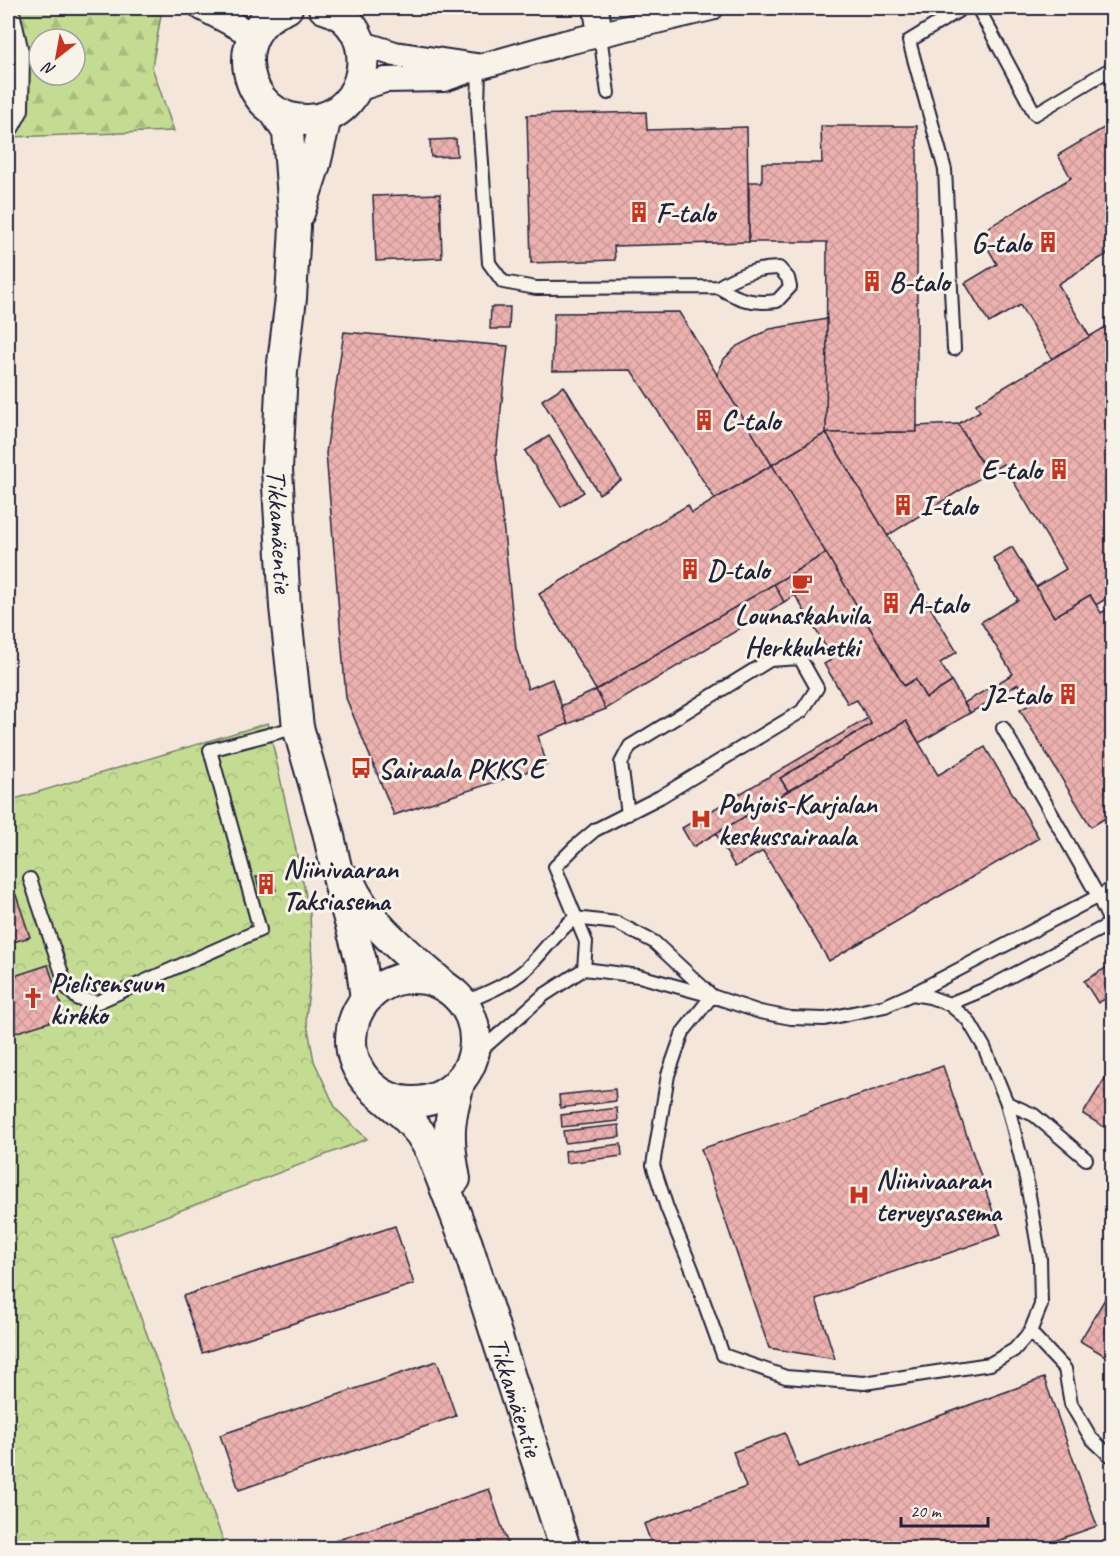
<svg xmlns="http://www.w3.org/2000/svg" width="1120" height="1556" viewBox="0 0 1120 1556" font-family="Caveat,sans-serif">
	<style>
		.forest { fill: url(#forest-firs); stroke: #737f66; stroke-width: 1.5; fill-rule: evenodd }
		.park { fill: url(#park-crowns); stroke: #737f66; stroke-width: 1.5 }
		.building { fill: url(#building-cross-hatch); stroke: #22223b; stroke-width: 1.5 }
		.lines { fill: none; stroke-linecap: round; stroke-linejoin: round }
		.service-casing { stroke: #22223b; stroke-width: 16 }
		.minor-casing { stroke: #22223b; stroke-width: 28 }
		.tertiary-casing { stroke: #22223b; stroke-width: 34 }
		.service { stroke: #f7f3e8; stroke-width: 12 }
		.minor { stroke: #f7f3e8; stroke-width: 24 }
		.tertiary { stroke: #f7f3e8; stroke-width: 30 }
		.labels { text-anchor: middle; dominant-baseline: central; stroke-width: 6; stroke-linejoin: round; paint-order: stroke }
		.poi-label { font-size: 28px; font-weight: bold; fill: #22223b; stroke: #f7f3e8; text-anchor: start }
		.street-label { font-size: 28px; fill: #22223b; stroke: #f7f3e8 }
	</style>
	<defs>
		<pattern id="forest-firs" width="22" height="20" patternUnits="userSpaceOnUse" patternTransform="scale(1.5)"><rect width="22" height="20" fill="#c4dc92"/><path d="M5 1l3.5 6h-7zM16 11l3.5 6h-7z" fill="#a8bc7f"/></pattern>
		<pattern id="park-crowns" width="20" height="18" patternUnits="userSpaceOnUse" patternTransform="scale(1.5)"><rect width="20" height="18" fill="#c4dc92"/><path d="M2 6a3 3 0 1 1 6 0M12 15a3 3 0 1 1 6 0" fill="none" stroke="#a8bc7f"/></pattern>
		<pattern id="building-cross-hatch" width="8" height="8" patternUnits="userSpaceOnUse" patternTransform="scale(1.5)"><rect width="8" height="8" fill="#ecb1ae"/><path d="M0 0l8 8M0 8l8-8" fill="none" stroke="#ca9897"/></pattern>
	</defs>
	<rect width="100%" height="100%" fill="#f5e6dc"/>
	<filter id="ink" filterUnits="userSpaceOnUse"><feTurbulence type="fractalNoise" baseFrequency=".0167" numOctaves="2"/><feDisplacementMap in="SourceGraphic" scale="12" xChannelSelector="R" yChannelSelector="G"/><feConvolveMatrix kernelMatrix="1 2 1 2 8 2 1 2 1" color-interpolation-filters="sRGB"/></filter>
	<g filter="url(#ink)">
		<path class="forest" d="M8,8H124L161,15L152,67L174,131L12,137L19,109ZM39,39H75V75H39Z"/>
		<path class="park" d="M268,723L310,914L312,961L306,1018L314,1061L336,1109L367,1139L111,1237L226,1548H8V801Z"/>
		<g class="building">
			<path d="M60,32L61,39H43L42,35Z"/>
			<path d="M646,112L647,130L747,127L749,242L614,246L615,260L531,263L527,115Z"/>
			<path d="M1112,123V251L1058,284L1090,337L1052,359L1020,305L989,323L965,283L997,264L979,233L1071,178L1058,155Z"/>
			<path d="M821,126H917V432L826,433L827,242H749V182H762V163H822Z"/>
			<path d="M456,139L457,156L431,157L430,140Z"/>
			<path d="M440,194L442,258L376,261L373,196Z"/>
			<path d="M491,307H510L509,329H490Z"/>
			<path d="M679,312L772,465L715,499L631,370L552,371L554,313Z"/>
			<path d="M827,319L826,433L772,465L717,375L724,359L737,346L770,329Z"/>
			<path d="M1112,323V595L1096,605L1090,595L1054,617L1036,587L1066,569L1003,464L988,473L958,424L980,411L976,404Z"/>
			<path d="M344,332L508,346L496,455L516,649L528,689L552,679L568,724L538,736L547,765L394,815L346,698L326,453Z"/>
			<path d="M564,386L621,480L599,494L542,400Z"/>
			<path d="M958,424L988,473L887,536L826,433L917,432V426Z"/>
			<path d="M826,433L957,652L940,663L952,682L926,698L915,679L904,686L772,465Z"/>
			<path d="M549,436L584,492L561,507L525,451Z"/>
			<path d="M772,465L826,553L596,690L539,594L688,505L692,513Z"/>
			<path d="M1012,547L1054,617L1090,595L1101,613L1112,606V814L1091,827L1020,710L1031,704L1018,684L970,713L964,703L1013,674L981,622L1018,600L993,558Z"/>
			<path d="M826,553L904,686L915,679L926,698L952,682L970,713L919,743L906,721L788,791L780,778L871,724L857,700L848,704L824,664L833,659L795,595L784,602L774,584Z"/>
			<path d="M774,584L784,602L606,709L596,690Z"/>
			<path d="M596,690L606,709L568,724L561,706Z"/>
			<path d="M868,718L871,724L780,778L788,791L693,847L682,828Z"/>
			<path d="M906,721L938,775L985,747L1039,838L829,961L763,851L735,867L716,834Z"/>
			<path d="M271,872L276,890L261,895L256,877Z"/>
			<path d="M16,895L30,937L13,942L8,925V897Z"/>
			<path d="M1112,964V995L1098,1003L1084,981Z"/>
			<path d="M48,965L65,1017L8,1035V978Z"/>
			<path d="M943,1066L1001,1235L816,1299L835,1359L769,1348L701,1149Z"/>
			<path d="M1112,1067V1132L1083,1114Z"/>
			<path d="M615,1089L616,1101L560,1108L559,1095Z"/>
			<path d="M617,1108L618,1121L562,1127L561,1115Z"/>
			<path d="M619,1125L620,1137L565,1143L563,1131Z"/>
			<path d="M621,1144L622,1156L566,1163L565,1151Z"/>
			<path d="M395,1226L414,1284L202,1353L183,1296Z"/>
			<path d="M1112,1287V1360L1080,1341Z"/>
			<path d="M437,1361L456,1416L239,1490L220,1435Z"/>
			<path d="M1044,1378L1097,1526L1034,1548H653L644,1524L746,1487L733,1452L785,1433L798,1467Z"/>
			<path d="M489,1489L509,1548H314Z"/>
		</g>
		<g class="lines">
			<defs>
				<g id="service">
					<path d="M978,8L1035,114L1112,68"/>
					<path d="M600,35L608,93"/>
					<path d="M479,67L478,106L489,263L503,282L536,288L718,287C739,300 752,304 777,301L790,287L788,278L779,268C756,268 738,275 718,287"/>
					<path d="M954,349L945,170L909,41L963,8"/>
					<path d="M1003,728L1098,896L1111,924"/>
					<path d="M30,879L67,988L78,999L98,1002L260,930L210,750L298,727"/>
					<path d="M584,969L586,942L555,867L576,846L595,830L660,797L802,711L817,688L800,658L770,660L630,746L621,763L628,814"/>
					<path d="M912,994L1112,889"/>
					<path d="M463,1003C484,994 508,985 526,969C543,953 556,932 575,918L617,923L654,942L711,995"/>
					<path d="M949,1004L988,988L1112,923"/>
					<path d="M472,1058L544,995L584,969L639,976L712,996L760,1012L791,1018L825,1019L885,1006L912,994L930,997L949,1004L968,1020L984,1047L1007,1103L1026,1178L1040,1259L1041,1305L1030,1332L1014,1350L990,1364L864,1383L786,1377L723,1355L692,1269L667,1208L653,1165L668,1075L683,1032L712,996"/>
					<path d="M1007,1103L1034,1115L1086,1159"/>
					<path d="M1030,1332L1065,1369L1071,1404L1091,1438L1108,1454L1112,1456"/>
				</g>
				<g id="minor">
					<path d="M202,8L253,35"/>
					<path d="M596,8L600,35"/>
					<path d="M8,17L17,57L16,109L8,124"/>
					<path d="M360,43L395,54L476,66"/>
					<path d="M357,89L385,80L444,79L479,67L564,43L711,8"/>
				</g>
				<g id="tertiary">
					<path d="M287,8C224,29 242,121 308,120C370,119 384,24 324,8"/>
					<path id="s1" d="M275,112L288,132L295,227L291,298L282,371L277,469L285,607L298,727L328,832L342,894L361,961L366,999"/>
					<path d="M299,213L315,164L326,117"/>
					<path d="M349,881C367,924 409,955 443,985"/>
					<circle cx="413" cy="1040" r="62"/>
					<path id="s2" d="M376,1091L403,1114L420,1133L431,1151L467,1244L565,1548"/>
					<path d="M455,1179C447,1136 448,1122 460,1080"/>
				</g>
			</defs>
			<use href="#service" class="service-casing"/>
			<use href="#minor" class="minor-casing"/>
			<use href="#tertiary" class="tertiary-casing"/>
			<use href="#service" class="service"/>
			<use href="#minor" class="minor"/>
			<use href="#tertiary" class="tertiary"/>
		</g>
	</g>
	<defs>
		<symbol id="building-bare" viewBox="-9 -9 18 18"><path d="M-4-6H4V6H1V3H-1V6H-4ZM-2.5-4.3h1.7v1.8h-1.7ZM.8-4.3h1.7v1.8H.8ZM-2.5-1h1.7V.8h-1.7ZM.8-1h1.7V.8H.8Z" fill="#c8321e" stroke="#f7f3e8" stroke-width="2.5" paint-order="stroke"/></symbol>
		<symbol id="cafe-bare" viewBox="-9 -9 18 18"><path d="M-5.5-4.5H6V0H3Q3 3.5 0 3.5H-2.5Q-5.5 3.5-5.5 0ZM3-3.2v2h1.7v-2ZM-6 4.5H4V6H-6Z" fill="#c8321e" stroke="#f7f3e8" stroke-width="2.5" paint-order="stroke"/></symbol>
		<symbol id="bus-bare" viewBox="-9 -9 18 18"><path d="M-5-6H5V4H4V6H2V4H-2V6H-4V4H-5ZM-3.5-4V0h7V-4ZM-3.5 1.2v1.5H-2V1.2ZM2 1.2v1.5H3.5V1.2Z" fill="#c8321e" stroke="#f7f3e8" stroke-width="2.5" paint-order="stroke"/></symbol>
		<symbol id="hospital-bare" viewBox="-9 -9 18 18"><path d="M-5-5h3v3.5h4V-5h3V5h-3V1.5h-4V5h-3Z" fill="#c8321e" stroke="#f7f3e8" stroke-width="2.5" paint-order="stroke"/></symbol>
		<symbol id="church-bare" viewBox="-9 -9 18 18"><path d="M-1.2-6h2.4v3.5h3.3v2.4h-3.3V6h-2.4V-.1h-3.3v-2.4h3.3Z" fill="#c8321e" stroke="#f7f3e8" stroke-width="2.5" paint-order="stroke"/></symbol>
	</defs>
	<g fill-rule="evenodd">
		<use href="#building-bare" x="624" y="197" width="30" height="30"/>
		<use href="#building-bare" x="1033" y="227" width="30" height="30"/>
		<use href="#building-bare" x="857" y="266" width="30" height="30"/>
		<use href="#building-bare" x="689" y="405" width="30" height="30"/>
		<use href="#building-bare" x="1044" y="454" width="30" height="30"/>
		<use href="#building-bare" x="888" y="490" width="30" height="30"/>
		<use href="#building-bare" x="675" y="554" width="30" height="30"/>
		<use href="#cafe-bare" x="787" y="568" width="30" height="30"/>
		<use href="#building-bare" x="876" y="588" width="30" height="30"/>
		<use href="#building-bare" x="1053" y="679" width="30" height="30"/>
		<use href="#bus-bare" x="346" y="753" width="30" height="30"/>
		<use href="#hospital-bare" x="686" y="804" width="30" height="30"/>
		<use href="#building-bare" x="251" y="869" width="30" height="30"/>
		<use href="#church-bare" x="18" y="983" width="30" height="30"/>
		<use href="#hospital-bare" x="844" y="1180" width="30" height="30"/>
	</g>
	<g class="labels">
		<g class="poi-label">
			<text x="656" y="212">F-talo</text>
			<text x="1031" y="242" text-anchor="end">G-talo</text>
			<text x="889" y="281">B-talo</text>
			<text x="721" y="420">C-talo</text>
			<text x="1042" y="469" text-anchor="end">E-talo</text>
			<text x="920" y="505">I-talo</text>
			<text x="707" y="569">D-talo</text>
			<text x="908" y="603">A-talo</text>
			<text x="802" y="614" text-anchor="middle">Lounaskahvila<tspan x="802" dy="32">Herkkuhetki</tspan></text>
			<text x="1051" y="694" text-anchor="end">J2-talo</text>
			<text x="378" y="768">Sairaala PKKS E</text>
			<text x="718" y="803">Pohjois-Karjalan<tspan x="718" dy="32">keskussairaala</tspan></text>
			<text x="283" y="868">Niinivaaran<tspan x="283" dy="32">Taksiasema</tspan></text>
			<text x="50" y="982">Pielisensuun<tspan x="50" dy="32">kirkko</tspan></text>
			<text x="876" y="1179">Niinivaaran<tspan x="876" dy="32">terveysasema</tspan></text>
		</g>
		<g class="street-label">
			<text stroke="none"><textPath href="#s1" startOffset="424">Tikkamäentie</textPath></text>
			<text stroke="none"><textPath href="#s2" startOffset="342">Tikkamäentie</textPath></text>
		</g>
	</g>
	<rect width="1120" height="1556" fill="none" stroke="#f7f3e8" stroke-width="30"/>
	<rect x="15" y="15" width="1090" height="1526" fill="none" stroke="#22223b" stroke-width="2" filter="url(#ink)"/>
	<g transform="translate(57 57) rotate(211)"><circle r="28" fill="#f7f3e8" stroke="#a29fa3" stroke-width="1.5"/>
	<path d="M0-4.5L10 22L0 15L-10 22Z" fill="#c8321e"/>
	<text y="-9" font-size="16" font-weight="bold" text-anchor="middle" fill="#22223b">N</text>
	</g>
	<path d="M901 1517v9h87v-9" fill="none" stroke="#22223b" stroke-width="3"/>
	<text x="910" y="1517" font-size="18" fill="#22223b" stroke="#f7f3e8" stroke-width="4.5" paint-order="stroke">20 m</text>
</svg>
